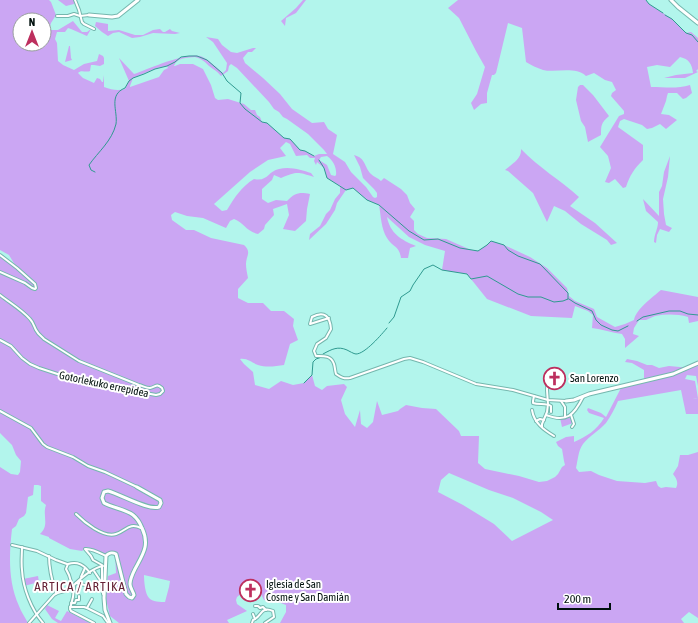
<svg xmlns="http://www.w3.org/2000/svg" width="698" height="623" viewBox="0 0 698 623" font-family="'Asap Condensed',sans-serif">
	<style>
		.green { fill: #cba6f3; fill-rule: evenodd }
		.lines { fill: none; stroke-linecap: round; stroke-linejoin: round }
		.stream { stroke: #2f9a90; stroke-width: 1 }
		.street-casing { stroke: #75b7ae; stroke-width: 4 }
		.secondary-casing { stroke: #75b7ae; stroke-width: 5 }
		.street { stroke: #fff; stroke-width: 2 }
		.secondary { stroke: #fff; stroke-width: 3 }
		.labels { text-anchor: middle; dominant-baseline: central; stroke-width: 4; stroke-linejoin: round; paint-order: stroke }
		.poi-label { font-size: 11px; fill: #00100d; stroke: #fff; text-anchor: start }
		.street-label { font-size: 11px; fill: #00100d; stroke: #fff }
		.quarter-label { font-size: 13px; letter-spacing: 1px; fill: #652135; stroke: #fff }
	</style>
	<rect width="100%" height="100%" fill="#b2f5ec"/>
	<g class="green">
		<path d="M0,0H49L51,2L56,15L51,23L49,30H58L73,21L82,32H87L91,29L87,36L71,29L68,28L65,32H57L55,39L57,43L58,61L63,65L74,70L84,64L97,61L99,54L103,56L104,58V64L100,66L94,65H91L90,71C86,73 81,69 78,73L83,78L94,83L97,78L100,79L102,82H103L104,75V87C112,90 118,91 125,89L129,81L119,58L134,74C148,69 186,52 200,56C207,58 217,68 223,73L226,70L227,63L213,42L206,37L218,39L222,45L231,52L237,53L253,48H256L252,52H248L243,58L245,63L263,78L280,94L292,109L312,123L324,122L328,129L337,135L333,154L345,162L351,172L366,187L373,197L375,198L377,197V193L374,189L363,178L360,167L354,155C366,158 364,167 371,174C374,177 378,178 381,181L384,178L401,189L407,195L410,203L415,209L410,217L414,221V230L418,234L427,238L446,239L471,250L478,251L487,245L491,241L504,245L530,257L547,268L567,288L569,296L575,301L594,309L597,317L615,327L625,324L634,320C636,309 653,297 661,290L698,297V321L689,323L688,317C677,314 666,314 655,316C652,317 649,319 646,320C644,320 642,320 639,320L634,328L633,334L639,336L625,348V339L622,334C612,333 602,329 592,328L593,315L588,311L575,306L572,318L531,316L487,299L467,274L442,270L445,251L425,245L409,237L387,217C390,233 401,240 416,246L410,248L408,258H401C399,245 393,248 387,238C381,229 381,216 379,205L367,200L353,188L346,190L337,203L335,210L326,224L309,240L310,234L320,226L326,214L330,210L335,199L340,193V186L327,178L324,168L317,162L316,165L314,161L315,158H310L307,155L296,156L290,144L286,142L280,148L286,156L268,160L250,172L214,204L222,211L227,210C235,197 241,187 254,179C268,182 268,171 279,169C290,166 302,170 311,173L314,177C298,172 297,171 281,178L274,175L272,180L262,189V199L268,203L276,200L287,201C295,193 299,192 310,194L307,209L306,221L295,231L283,229L289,215L287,204L273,209L274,215L265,225L264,229L258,234C246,231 244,223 234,219L230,221L226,228L203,218L187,216L175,212L171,215L172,220L186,230H194L211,238L244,245C252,252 246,256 246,264C246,268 247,273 248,278L238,289V298L248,303H263L271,311H284L294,319L293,326L298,340L290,344L284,365C276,366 267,368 258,365C252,363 248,358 240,359L244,364L253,372L255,385L269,389L281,381L293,385L304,383L312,375L315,386L322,390L327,386L344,384L347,387L341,400L345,414L355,427L360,410L361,424L367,428L373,422L377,401L382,415L398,411L400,409L406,405L422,408L436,409L459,431L461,436H479L478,463L485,469L519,476L539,482L547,481L555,477L558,474L562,467L565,465L564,461L562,449L558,446L556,442L566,437L574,436V442C586,437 597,430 604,418L589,413L587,410L588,408L601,413L606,417L621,388L644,380V370L632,363L625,362L627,359L637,361L647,365H652L659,368L669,366L691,368L698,364V386L696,376L687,375L685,379L695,381L698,398L693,399L698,398V414H686L681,390L618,401C615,408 611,416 606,423C599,431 589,436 583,444C578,451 578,460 576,468L579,472L591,471L599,475L617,481L645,483L656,481L658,486L661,488L666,487L676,488C679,482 676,478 673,474L678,466L680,455H688L698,452V618L689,612L681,619L684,623H280L286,612V605L278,602L264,600L259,590L254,585L242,591L241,594L237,597L236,600L237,604L247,611L227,620L229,623H119L110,616L106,599L108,576L116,573L115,552H107L105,555L96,550L87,547L82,551L70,549L49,538V537L40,534C50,525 42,516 46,505L41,501V486L38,485H34L33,495L28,497L26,513L24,516L19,519L16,526L12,529C9,555 8,582 19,606C21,612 25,617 28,623H0V467L11,474L18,475L20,472L21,461L16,455L12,445L0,433V254L15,265L9,255L0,250ZM20,20H44V44H20ZM195,57C202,59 204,61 209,66C213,69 217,71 221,76L228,71L229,66L231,64L237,68L269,102L274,109L279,112L283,117L287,119L308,134L324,150L327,154H319L314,156L305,151L300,150L290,139L284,138L267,123L262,122L260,117L257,115L255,110H251L244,104L228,99L218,100L215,98L211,85L203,69L193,64H180L175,66H174C177,57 187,58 195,57ZM167,66L168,68L164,70L159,77L130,87V86L133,78L157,68ZM327,156C333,160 337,168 336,175L335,176L331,175L327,165L319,160L321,157ZM449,473L489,490L513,498L541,512L553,520L512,541L494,524L463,505L438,492L441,480ZM144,575L170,581L169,587L165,602C161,602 152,602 149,598C145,594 144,581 144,575Z"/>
		<path d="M58,0H74V4L66,6Z"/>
		<path d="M303,0H306L296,13L286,18L285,26L281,21L296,8Z"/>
		<path d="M458,0H646L649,4L672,19L686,33L691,32L698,38V69L696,71L698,72L685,78H664L676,75L693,73C692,64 689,59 680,57L670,67L657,65L647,67L651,87C665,87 677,89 690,85L692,93L686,98L683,99L677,93H668L667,96L666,101L661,114L669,115L677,120L666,129L660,124L652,128L647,129L642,125L624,119L620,121L618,127L643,145V160C634,169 630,175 626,187L623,188L615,179L609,183L605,182L611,168L608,156L600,147L619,116L624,114V111L611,96L612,93L616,90L612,82L605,80L594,73L586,76C575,66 556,73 543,70C537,68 531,65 526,62L522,28L508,23L496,73L494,75H492L487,93V103L481,104L474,110L471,103L477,94L485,67L476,51L459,18L448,8Z"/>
		<path d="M96,22L108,24V31L119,30L135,35H143L153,30L160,29L163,32H165L170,29L172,31L180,33L175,34L153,33L140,37L132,38L119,32L113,33L108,36L102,32L95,26Z"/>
		<path d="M69,46H70L71,58L72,60L65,62Z"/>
		<path d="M580,85H583L593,95L609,116C601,123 601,125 601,135L588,142L585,127L581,121L576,100L578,87Z"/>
		<path d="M521,149C538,167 560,180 579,197L570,206L595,223L617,243L611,245L607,240L581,224L565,211L554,206L547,222L533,193L508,171L505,170C512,164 522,159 521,149Z"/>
		<path d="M670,156L668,177L663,199L664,214L666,225L672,228L669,232L660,229L657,235L656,243L654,242C654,234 658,229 658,222L646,211L643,199L659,216V192L662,186L664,172Z"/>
		<path d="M570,416L573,423L562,427L560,418Z"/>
		<path d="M38,576L39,582L24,586L23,579Z"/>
		<path d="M47,605L59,611L55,618L61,621L67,611L90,623H58L52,619L45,609Z"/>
	</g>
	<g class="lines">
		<g class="stream">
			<path d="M646,0L649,4L663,13"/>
			<path d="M665,15L672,19L686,33L692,35L698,42"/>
			<path d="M319,160L324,168L327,178L346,190L353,188L367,200L379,205L409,231L424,240L438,239L460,248L478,251L487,245L491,241L504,245L508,250L518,256L540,264L568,293V299"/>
			<path d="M95,172L91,170L89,165C98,152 112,141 116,124C118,111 108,95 125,88L129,81L133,78L144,74L155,69L167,66L175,62L181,57L189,56H197L207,60L222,73L227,81L241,93L240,103L245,109L262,122L267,123L284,138L290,139L300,150L305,151L314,156"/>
			<path d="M569,299L575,303L592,311L596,320L601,325L612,330L618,331L628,326"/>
			<path d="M637,321L643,317L669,311H680L688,314L698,315"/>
			<path d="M389,323L394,317L401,297L410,291L413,285L424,269L433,265L442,270L467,274L471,279L487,276L518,294L528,297H541L554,302L563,301L568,299"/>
			<path d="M323,354C332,349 338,346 347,350C349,351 354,354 356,354C365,354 382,334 387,328"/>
			<path d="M304,383L312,375L313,362L316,359L322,357"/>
		</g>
		<defs>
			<g id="street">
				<path d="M75,0L79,10L82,22L84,24L94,29"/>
				<path d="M57,16H68L74,14L80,16L89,15"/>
				<path d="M0,255L17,268L35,284L36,288L35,289L32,288L25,283L0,272"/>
				<path d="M0,295C10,303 21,309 30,319C33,322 34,326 36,330C38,334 41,336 44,339L79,361L139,385C143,386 146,388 150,388C156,387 156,383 162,388L163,391L160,394L156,395L76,380L39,368L30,364L22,358L11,346L0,340"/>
				<path d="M329,318L310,324L312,317C325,310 330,317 331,329L326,338L317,344L314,351L316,356C323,356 331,355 334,364C335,367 335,371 336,374C342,378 344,379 350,378L404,359L410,358L423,362L476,384L513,390L548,400L566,401"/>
				<path d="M534,396L533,401V403C539,405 546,403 551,406V412"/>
				<path d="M561,401L565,407V417"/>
				<path d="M532,410C534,423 544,430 554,436"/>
				<path d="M0,411L31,428L43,444L47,447L73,457L88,466L105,472L137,487"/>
				<path d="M546,415C567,423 574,415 583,397"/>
				<path d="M571,415L574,424L572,427"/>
				<path d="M536,421L540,419L544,420"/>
				<path d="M542,427V424L547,412L548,404L547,390L548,373"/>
				<path d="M76,514C84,522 103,538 116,534C126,531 129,522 141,528"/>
				<path d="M12,545L37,551L56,560L67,564"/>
				<path d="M22,547C22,555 21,562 22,570C23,588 31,609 43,623"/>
				<path d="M49,556C49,570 52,581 56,593"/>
				<path d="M94,571L102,583"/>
				<path d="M81,577L85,568"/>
				<path d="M76,583L85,585"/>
				<path d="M72,585L69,575L66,569L68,564C78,561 84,565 90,573"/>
				<path d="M74,585C81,578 93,568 103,566"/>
				<path d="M74,587L73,597L70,609L71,611L94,623"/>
				<path d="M103,594L102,583V565L93,560L91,556L85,549C91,548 100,553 106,556"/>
				<path d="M71,603H75L76,600H79V596"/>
				<path d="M255,606H258L260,608L263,607L266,610"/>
				<path d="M70,607H84L87,608L103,616L108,623"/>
				<path d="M87,608L92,599"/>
				<path d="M255,619C262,615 261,606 273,611L274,617L265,623"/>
				<path d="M29,623L54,595C60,590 67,593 72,587"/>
				<path d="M252,623L253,620L255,619L253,614"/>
			</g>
			<g id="secondary">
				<path d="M671,0L678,7L698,23"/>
				<path d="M89,15L112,17L118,16L138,0"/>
				<path d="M566,401L574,400L589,394L673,374L698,363"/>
				<path d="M110,623L105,610L104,598L106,556C108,553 112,552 116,554L126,594L129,597L132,598L134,595C133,591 130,588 130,584C130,579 133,573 135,569C143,554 150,545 142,528C140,523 138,519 133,515C125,509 113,508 104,503L102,498L104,492L108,491C120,494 149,511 159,507L161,503L160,500L137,487"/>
			</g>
		</defs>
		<use href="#street" class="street-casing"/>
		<use href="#secondary" class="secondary-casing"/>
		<use href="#street" class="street"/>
		<use href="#secondary" class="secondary"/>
	</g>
	<defs>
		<symbol id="church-ring" viewBox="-11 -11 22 22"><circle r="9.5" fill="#fff" stroke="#bd2f5e" stroke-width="1.5"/><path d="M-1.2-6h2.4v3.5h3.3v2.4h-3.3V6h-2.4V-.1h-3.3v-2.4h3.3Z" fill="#bd2f5e"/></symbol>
	</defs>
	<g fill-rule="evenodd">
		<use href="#church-ring" x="542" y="366" width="25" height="25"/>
		<use href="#church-ring" x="238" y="578" width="25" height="25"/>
	</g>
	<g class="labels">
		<g class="poi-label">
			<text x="570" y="378">San Lorenzo</text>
			<text x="266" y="584">Iglesia de San<tspan x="266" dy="13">Cosme y San Damián</tspan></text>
		</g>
		<g class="street-label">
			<text transform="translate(104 384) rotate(12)">Gotorlekuko errepidea</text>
		</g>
		<g class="quarter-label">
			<text x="80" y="586">ARTICA / ARTIKA</text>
		</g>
	</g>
	<g transform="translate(32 32)"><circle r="19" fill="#ffffff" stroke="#999f9e"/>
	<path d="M0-3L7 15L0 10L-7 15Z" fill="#bd2f5e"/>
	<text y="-6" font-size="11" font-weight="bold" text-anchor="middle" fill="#00100d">N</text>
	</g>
	<path d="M558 603v6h52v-6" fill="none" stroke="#00100d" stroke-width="2"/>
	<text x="564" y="603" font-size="12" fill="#00100d" stroke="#ffffff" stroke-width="3" paint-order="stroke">200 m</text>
</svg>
